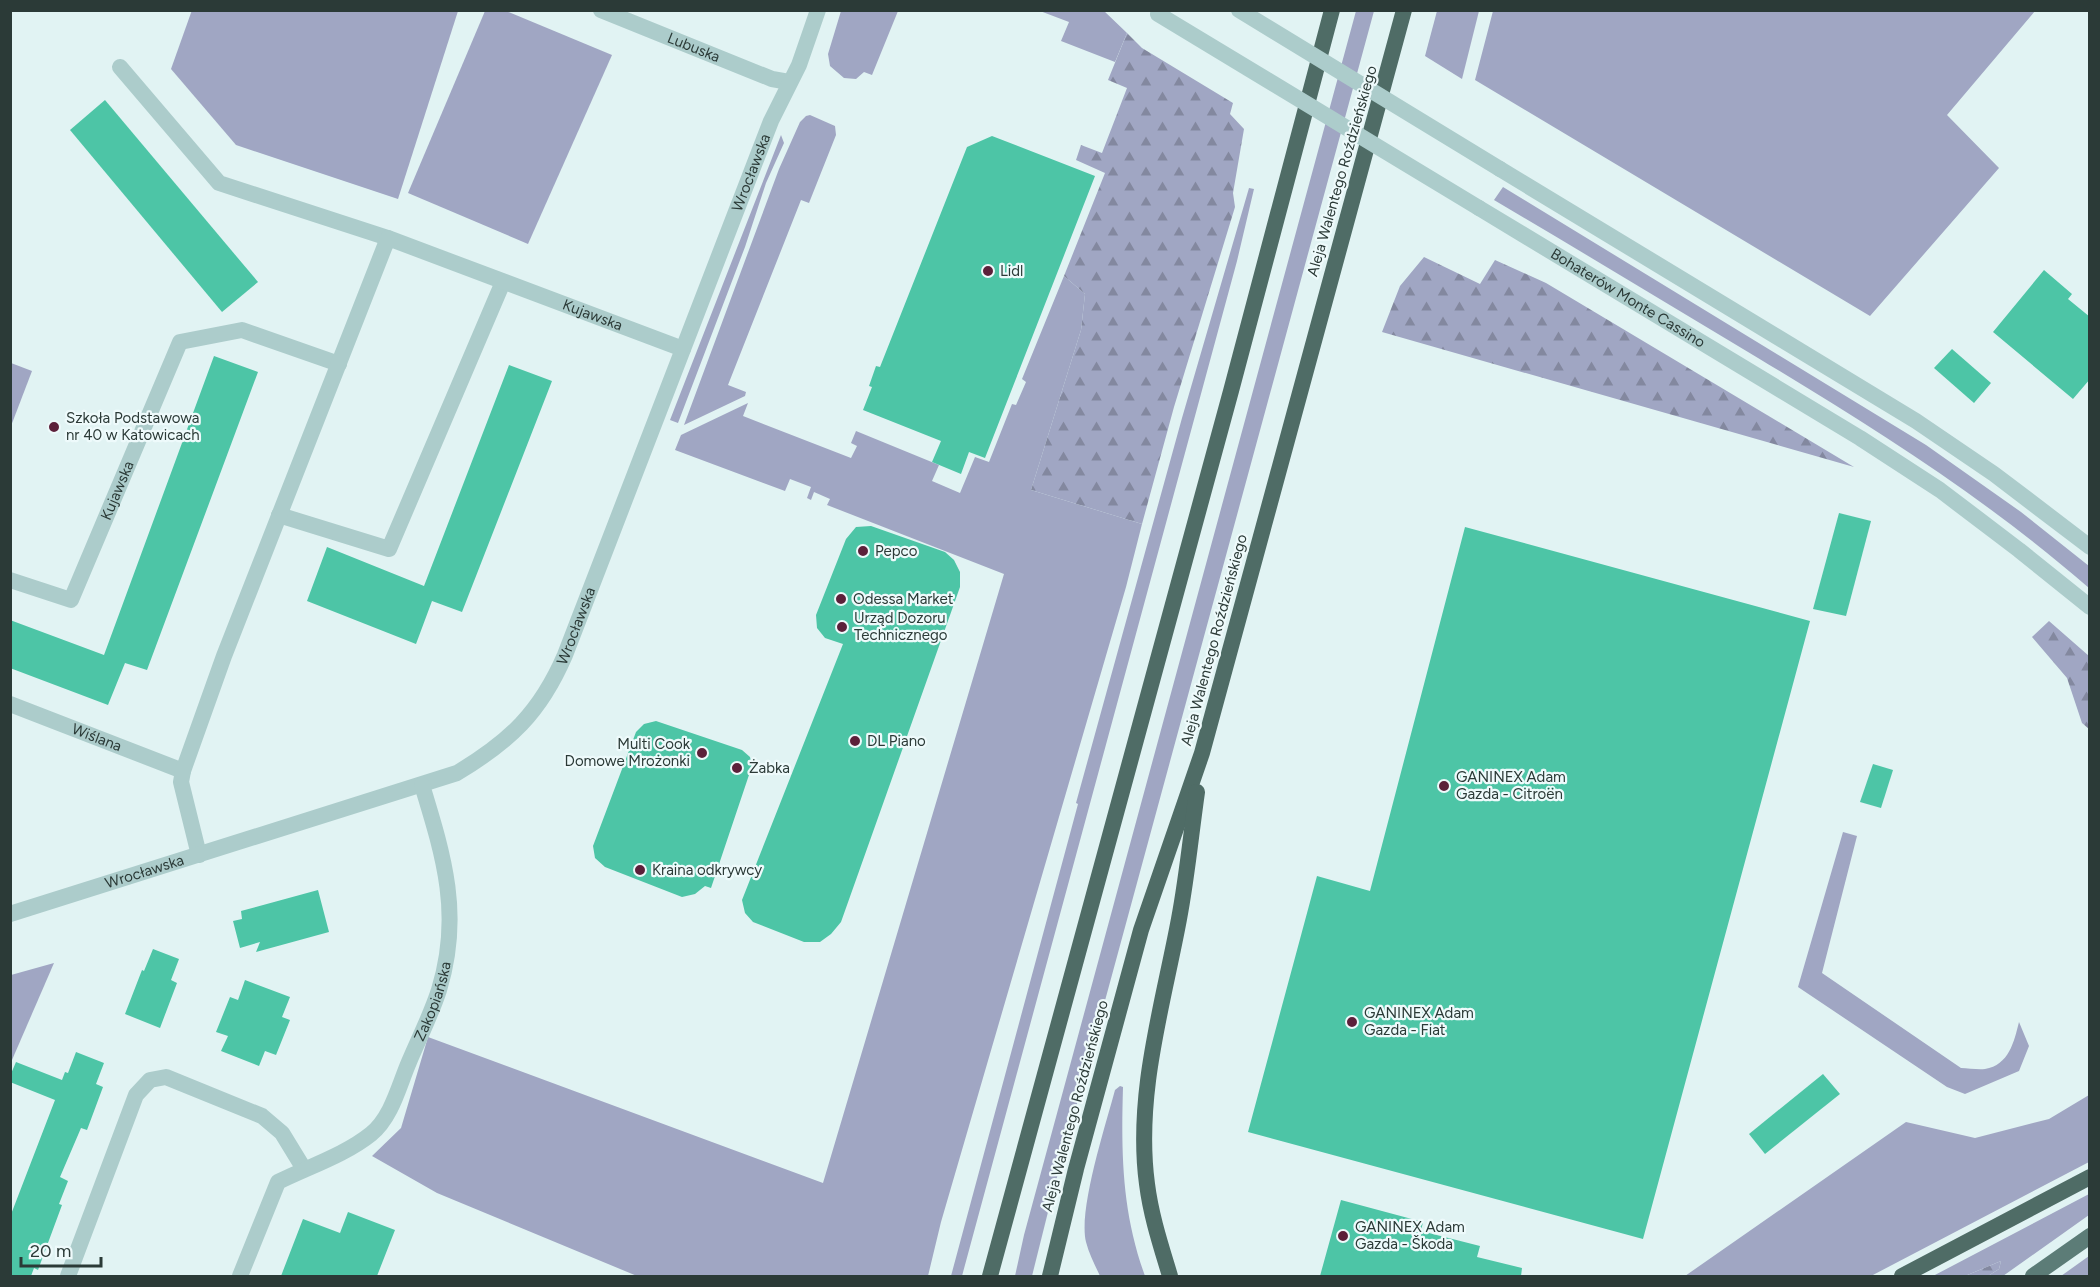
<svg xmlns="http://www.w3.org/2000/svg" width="2100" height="1287" viewBox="0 0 2100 1287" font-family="Figtree,sans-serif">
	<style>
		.green { fill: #a0a6c3 }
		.forest { fill: url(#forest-firs) }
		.building { fill: #4dc5a6 }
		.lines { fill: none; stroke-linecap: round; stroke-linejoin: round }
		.minor { stroke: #accccb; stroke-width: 16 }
		.tertiary { stroke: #accccb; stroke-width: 16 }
		.primary { stroke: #5c7c77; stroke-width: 16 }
		.trunk { stroke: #4f6c66; stroke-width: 16 }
		.tertiary-bridge { stroke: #accccb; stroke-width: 16 }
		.poi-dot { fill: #5c203a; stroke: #eefafb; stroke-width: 2 }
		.labels { text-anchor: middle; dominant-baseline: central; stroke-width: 4.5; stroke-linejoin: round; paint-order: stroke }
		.street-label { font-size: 15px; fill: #2b3a37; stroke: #eefafb }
		.poi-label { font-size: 15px; fill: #2b3a37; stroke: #eefafb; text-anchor: start }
	</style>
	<defs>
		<pattern id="forest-firs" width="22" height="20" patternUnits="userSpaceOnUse" patternTransform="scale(1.5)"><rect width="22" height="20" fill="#a0a6c3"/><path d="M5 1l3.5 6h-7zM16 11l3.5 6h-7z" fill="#83889f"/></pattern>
	</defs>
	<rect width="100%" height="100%" fill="#e1f3f3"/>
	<g class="green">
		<path d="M192,10L458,11L398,199L236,145L171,69Z"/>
		<path d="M485,11H506L612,55L528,244L408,193Z"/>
		<path d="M841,11H898L872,75L864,72L856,79L844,78L830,66L828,54Z"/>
		<path d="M1040,11H1104L1127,33L1115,62L1061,41L1069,22Z"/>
		<path d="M1356,11H1374L1053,1192L1032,1276H1015L1024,1235Z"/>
		<path d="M1437,11H1479L1462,79L1425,56Z"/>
		<path d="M1493,11V10L2035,11L1947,115L1999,168L1870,316L1475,80Z"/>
		<path d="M810,115L835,126L836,135L809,203L801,200L728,385L746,392L745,396L684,425L779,169L800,122L806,116Z"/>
		<path d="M781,135L784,143L766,183L745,247L678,423L670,420Z"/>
		<path d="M1503,187L1926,445L2021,512L2089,566V588C1987,499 1874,428 1758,358C1670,305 1582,252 1494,200Z"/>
		<path d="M1249,188L1254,189L1237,261L962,1276H951L1078,804L1076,803L1182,418Z"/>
		<path d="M1064,276L1085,294L1081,330L1031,490L1142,524L1126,587L941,1222L928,1276H637L437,1193L372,1156L401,1128L428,1037L823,1183L1004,574L827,505L830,499L814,492L811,500L807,498L811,487L790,479L785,491L675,450L681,435L748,403L743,416L851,458L857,446L851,443L856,431L939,465L932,481L960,493L975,457L989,462L1012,404L1016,405L1026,382L1022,379Z"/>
		<path d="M11,363L32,371L11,426Z"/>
		<path d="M1843,832L1857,836L1822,973L1961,1068C1968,1068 1978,1070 1985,1069C2009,1065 2014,1042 2019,1022L2029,1046L2019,1071L1965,1094L1947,1087L1798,987Z"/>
		<path d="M54,963L12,1060H11V975Z"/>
		<path d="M1120,1086L1123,1087C1121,1155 1122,1212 1145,1276H1100C1095,1265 1089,1254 1086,1242C1078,1210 1106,1124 1115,1090Z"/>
		<path d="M2089,1095V1162L1871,1276H1685L1906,1122L1975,1138L2049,1119Z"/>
		<path d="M2089,1194V1215L2003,1276H1988L1999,1269L2001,1261L1965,1276H1933Z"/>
		<path d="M2089,1256V1276H2061Z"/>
	</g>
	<g class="forest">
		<path d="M1127,33L1142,48L1233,103L1230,114L1244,129L1233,193L1235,207L1174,407L1142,524L1031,490L1081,330L1085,294L1064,276L1105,173L1076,160L1081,145L1102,153L1127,88L1108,80Z"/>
		<path d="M1424,257L1480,284L1495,260L1546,283L1854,467L1382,332L1400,286Z"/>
		<path d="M2049,621L2089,656V729L2082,723L2067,678L2032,637Z"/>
		<path d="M2001,1261L1999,1269L1988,1276H1965Z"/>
	</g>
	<g class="building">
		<path d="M105,100L258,282L222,312L70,130Z"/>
		<path d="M992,136L1095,176L985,458L969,452L961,474L932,462L941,441L863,410L872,387L869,386L876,366L880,367L967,147Z"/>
		<path d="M2044,270L2072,294L2068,299L2090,317V379L2073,399L1993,332Z"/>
		<path d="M1952,349L1991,383L1974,403L1934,368Z"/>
		<path d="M214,356L258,372L147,670L125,663L108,705L10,668V620L104,655Z"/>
		<path d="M509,365L552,381L462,612L432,601L416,644L307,601L327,547L424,586Z"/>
		<path d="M1839,513L1871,521L1846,616L1813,609Z"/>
		<path d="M871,526L945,552L954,560L960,572V587L841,922L831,934L820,942H804L753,922L745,913L742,900L843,644L825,638L817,628L816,615L846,539L856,527Z"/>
		<path d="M1465,527L1810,621L1643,1239L1248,1132L1317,876L1370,891Z"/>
		<path d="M656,721L742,750L750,757L752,766L711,888L705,886L695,894L682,897L605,867L595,858L593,846L636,732L644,724Z"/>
		<path d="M1873,764L1893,770L1881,808L1860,802Z"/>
		<path d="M318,890L329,932L256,952L260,942L240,948L233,921L242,919L241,911Z"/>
		<path d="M153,949L179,959L171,980L177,983L160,1028L125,1014L142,970L144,971Z"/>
		<path d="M245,980L290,997L282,1017L290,1020L276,1055L265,1051L259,1066L221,1051L228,1036L216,1032L230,997L238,1000Z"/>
		<path d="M76,1052L104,1063L96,1084L103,1087L87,1130L81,1128L60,1177L68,1181L59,1204L62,1205L38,1270L34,1268L31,1276H10V1217L55,1100L10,1082V1076L16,1062L62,1080L65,1072L68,1073Z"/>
		<path d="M1823,1074L1840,1094L1765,1154L1749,1134Z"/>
		<path d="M1341,1200L1423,1222L1421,1231L1480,1246L1477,1257L1522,1268L1521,1276H1320Z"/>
		<path d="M348,1212L395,1230L377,1276H281L303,1219L340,1233Z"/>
	</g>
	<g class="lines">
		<g class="minor">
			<path id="s1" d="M601,10L772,79L789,82"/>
			<path d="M120,67L219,183L388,238"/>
			<path d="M279,515L389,549L503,282"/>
			<path id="s2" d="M10,580L71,600L180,342L242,330L339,364"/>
			<path id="s3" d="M10,704L183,771"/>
			<path id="s4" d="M199,855L181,782L183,771L224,656L388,238L683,349"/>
			<path id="s5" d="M10,914L457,773C510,741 540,713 565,655L771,121L799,65L818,10"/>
			<path d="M68,1276L136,1095L150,1080L166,1077L262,1116L282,1133L304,1169"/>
			<path id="s6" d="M240,1276L278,1182C308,1167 345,1155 371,1134C392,1117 399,1085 409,1062C419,1038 431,1015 439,990C462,915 444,857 422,785"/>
		</g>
		<g class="tertiary">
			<path d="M1500,169L1916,421L1994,474L2090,547"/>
			<path id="s7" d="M1479,208L1860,438L1940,490L2019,550L2090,607"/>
		</g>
		<path class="primary" d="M2033,1276L2090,1236"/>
		<g class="trunk">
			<path d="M990,1276L1231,391L1332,10"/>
			<path d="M1050,1276L1076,1169L1141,930L1202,753L1404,10"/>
			<path d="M1170,1276C1161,1246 1151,1216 1147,1184C1135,1095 1163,1005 1179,919C1187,877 1191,834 1197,792"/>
			<path d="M1902,1276L2090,1177"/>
		</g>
		<g class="tertiary-bridge">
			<path d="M1239,10L1500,169"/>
			<path d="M1158,14L1479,208"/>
		</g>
	</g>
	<g class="poi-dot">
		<circle cx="988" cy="271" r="6"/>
		<circle cx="54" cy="427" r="6"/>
		<circle cx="863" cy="551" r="6"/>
		<circle cx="841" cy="599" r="6"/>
		<circle cx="842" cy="627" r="6"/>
		<circle cx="855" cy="741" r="6"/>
		<circle cx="702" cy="753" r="6"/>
		<circle cx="737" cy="768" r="6"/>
		<circle cx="1444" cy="786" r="6"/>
		<circle cx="640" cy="870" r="6"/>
		<circle cx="1352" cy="1022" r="6"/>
		<circle cx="1343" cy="1236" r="6"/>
	</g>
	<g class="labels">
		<g class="street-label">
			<text stroke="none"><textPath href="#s1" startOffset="100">Lubuska</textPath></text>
			<text transform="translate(1342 171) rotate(-74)">Aleja Walentego Roździeńskiego</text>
			<text stroke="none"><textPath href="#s5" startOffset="1149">Wrocławska</textPath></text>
			<text stroke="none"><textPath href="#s7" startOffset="174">Bohaterów Monte Cassino</textPath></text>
			<text stroke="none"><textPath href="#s4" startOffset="876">Kujawska</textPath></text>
			<text stroke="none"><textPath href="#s2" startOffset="183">Kujawska</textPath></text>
			<text stroke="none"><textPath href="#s5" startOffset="663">Wrocławska</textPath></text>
			<text transform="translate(1214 640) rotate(-75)">Aleja Walentego Roździeńskiego</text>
			<text stroke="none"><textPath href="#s3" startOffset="93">Wiślana</textPath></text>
			<text stroke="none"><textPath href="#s5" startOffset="141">Wrocławska</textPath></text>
			<text stroke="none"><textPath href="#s6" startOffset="354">Zakopiańska</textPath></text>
			<text transform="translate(1075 1106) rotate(-75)">Aleja Walentego Roździeńskiego</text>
		</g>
		<g class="poi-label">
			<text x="1000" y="271">Lidl</text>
			<text x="66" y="418">Szkoła Podstawowa<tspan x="66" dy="17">nr 40 w Katowicach</tspan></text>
			<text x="875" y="551">Pepco</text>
			<text x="853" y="599">Odessa Market</text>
			<text x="854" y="618">Urząd Dozoru<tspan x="854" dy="17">Technicznego</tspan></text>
			<text x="867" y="741">DL Piano</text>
			<text x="690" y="744" text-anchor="end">Multi Cook<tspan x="690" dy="17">Domowe Mrożonki</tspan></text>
			<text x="749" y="768">Żabka</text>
			<text x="1456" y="777">GANINEX Adam<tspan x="1456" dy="17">Gazda - Citroën</tspan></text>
			<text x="652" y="870">Kraina odkrywcy</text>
			<text x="1364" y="1013">GANINEX Adam<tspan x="1364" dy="17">Gazda - Fiat</tspan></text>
			<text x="1355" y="1227">GANINEX Adam<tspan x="1355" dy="17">Gazda - Škoda</tspan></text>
		</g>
	</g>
	<rect width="2100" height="1287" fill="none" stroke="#2b3a37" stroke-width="24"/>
	<path d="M21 1257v9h80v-9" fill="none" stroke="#2b3a37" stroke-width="3"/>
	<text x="30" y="1257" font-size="18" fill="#2b3a37" stroke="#eefafb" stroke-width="4.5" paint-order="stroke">20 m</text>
</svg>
